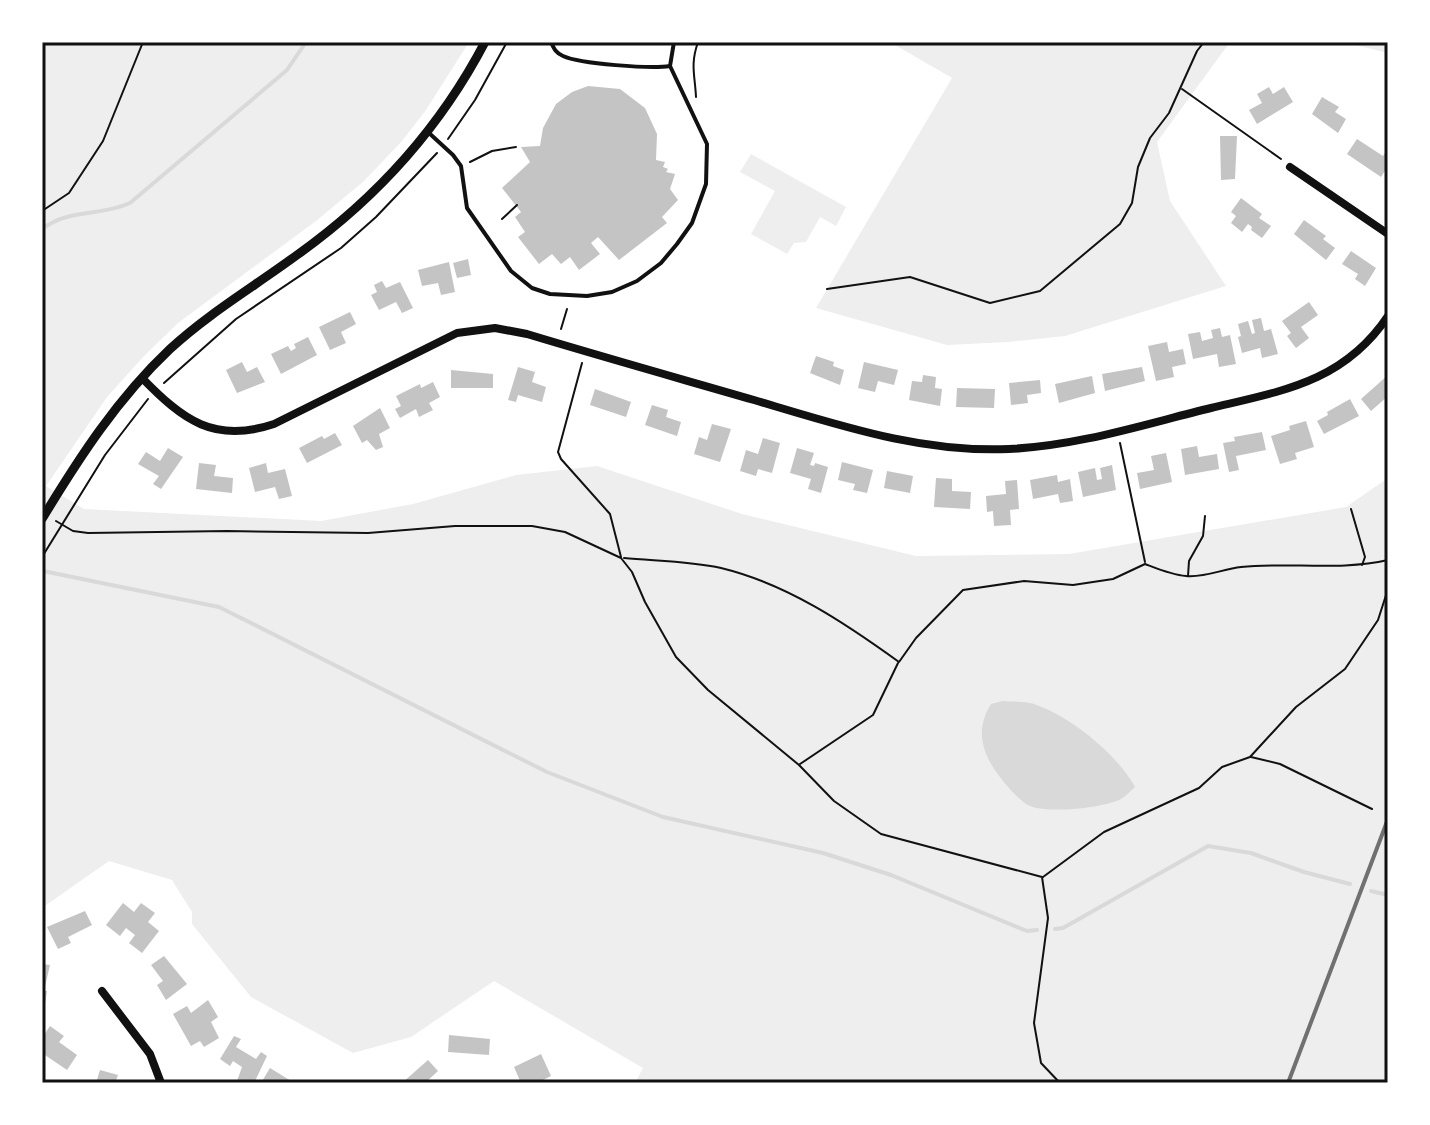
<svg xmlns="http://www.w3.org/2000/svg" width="1430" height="1125" viewBox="0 0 1430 1125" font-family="'Exo 2',sans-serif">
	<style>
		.green { fill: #eee }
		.water { fill: #d9d9d9 }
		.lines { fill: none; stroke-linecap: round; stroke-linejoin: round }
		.stream { stroke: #d9d9d9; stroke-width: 4 }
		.building { fill: #c4c4c4 }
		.path { stroke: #111; stroke-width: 2 }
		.service { stroke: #111; stroke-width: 4 }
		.minor { stroke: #111; stroke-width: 8 }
		.tertiary { stroke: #111; stroke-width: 9 }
		.rail { stroke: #707070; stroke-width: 4 }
		.neatline { fill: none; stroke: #111; stroke-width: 3 }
	</style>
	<rect width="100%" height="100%" fill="#fff"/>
	<g class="green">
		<path d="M42,42H469L426,110L402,141L364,181L316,221L178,323L144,356L107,397L46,486L84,509L321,521L413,504L516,475L597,466L742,514L916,556L1069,554L1346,507L1388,478V1083H635L643,1068L494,981L411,1037L353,1053L251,997L192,924V912L172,880L109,861L42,908Z"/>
		<path d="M890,42H1230L1157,142L1170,201L1226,286L1065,336L1008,342L947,345L816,308L952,78Z"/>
		<path d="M1344,42H1388V53Z"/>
		<path d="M751,154L846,207L836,226L820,217L806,242L794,243L787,254L751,234L775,191L740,172Z"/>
	</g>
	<path class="water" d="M1003,701C1013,702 1025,701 1034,704C1070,716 1117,754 1135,787C1130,791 1126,796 1121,799C1103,808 1053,813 1033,807C1025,805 1015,795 1009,788C987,763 971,736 991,704Z"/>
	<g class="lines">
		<g class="stream">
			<path d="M42,229C70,208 99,217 130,203L287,70L306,42"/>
			<path d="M43,571L219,607L547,772L663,817L823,853L891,875L1027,931L1037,930"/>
			<path d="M1371,891L1388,895"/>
			<path d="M1055,929L1063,928L1208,846L1251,853L1304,872L1350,884"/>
		</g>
	</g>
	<g class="building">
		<path d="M588,86L620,89L645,108L657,134L656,160L665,162L663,167L668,169L666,172L675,174L670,189L678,200L662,217L667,223L619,260L598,237L591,243L600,254L579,270L570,257L561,264L552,254L539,264L518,237L525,232L515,217L521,212L502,188L530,162L521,147L540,146L543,128L556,104L572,92Z"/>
		<path d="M1269,87L1273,94L1284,87L1293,102L1257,124L1249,110L1262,103L1257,94Z"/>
		<path d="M1322,97L1339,107L1335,112L1346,119L1338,133L1312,114Z"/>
		<path d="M1220,136H1237L1235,179L1221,180Z"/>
		<path d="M1357,139L1383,156L1388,148V166L1381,177L1347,154Z"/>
		<path d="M1241,198L1262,214L1259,218L1271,226L1262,238L1251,230L1252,227L1248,224L1242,232L1231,223L1236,216L1231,212Z"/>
		<path d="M1304,220L1326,236L1323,239L1335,248L1326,260L1294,234Z"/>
		<path d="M1351,251L1376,268L1365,286L1355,279L1358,274L1342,264Z"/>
		<path d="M468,259L471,275L457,278L453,263Z"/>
		<path d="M449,262L455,292L441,295L438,283L422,286L418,270Z"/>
		<path d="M382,281L386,288L400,282L413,308L402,313L396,302L379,310L371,295L377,292L374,285Z"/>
		<path d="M1309,302L1318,315L1301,327L1309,338L1296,348L1287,336L1291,333L1282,321Z"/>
		<path d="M350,312L356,324L341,332L346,343L330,350L319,327Z"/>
		<path d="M1261,318L1264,331L1271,329L1278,354L1262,358L1260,348L1242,353L1238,337L1241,336L1238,324L1248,321L1252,334L1255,333L1252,320Z"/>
		<path d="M1220,328L1222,337L1230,335L1236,364L1219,367L1217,354L1193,359L1188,334L1200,332L1202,341L1213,338L1211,330Z"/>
		<path d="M308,337L317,355L281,374L271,354L288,346L291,351L296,348L294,344Z"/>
		<path d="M1167,342L1169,352L1183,349L1186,364L1172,367L1174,377L1156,381L1148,346Z"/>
		<path d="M816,356L834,362L833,366L844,370L840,385L810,373Z"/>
		<path d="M242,362L247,372L257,367L265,382L237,393L226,370Z"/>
		<path d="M864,362L898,370L894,385L878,381L875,392L858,388Z"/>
		<path d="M518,367L535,372L532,382L546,387L542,402L518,395L516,402L508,400Z"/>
		<path d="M1142,367L1145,381L1105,391L1102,374Z"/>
		<path d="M451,370L493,374V388H451Z"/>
		<path d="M923,375L936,377L935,388L942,389L940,406L909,400L912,381L922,382Z"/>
		<path d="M1388,375V396L1371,411L1361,399Z"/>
		<path d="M1092,376L1095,393L1059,403L1055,384Z"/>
		<path d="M1040,380L1041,393L1027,395L1028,403L1011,405L1009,383Z"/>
		<path d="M433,382L440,397L429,403L433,410L419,417L416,409L400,418L395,409L401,406L396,396L420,384L421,388Z"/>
		<path d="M957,388L995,389L994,408L956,407Z"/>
		<path d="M595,389L631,402L626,417L590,405Z"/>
		<path d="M1350,399L1359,416L1324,434L1317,421L1328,415L1327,412Z"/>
		<path d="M652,405L668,410L666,417L681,422L677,436L645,425Z"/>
		<path d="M380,408L390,428L379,434L383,447L376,450L367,440L362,443L353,426Z"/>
		<path d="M1306,421L1314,447L1295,453L1297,459L1280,464L1271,436L1290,430L1289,426Z"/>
		<path d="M712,424L731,429L720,462L694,454L699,437L707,440Z"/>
		<path d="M1262,432L1266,450L1236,456L1239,470L1229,472L1223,443L1235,441L1234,437Z"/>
		<path d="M335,433L342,445L307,463L299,448L322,436L324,439Z"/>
		<path d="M763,438L780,443L772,473L758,469L756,476L740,471L746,450L758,454Z"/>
		<path d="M1197,446L1199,457L1217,454L1219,469L1185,475L1181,449Z"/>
		<path d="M168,448L183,457L161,489L153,484L159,476L138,464L146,452L160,461Z"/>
		<path d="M797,448L814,453L810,465L814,466L815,463L828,467L821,493L808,489L811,479L790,473Z"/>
		<path d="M1166,453L1172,482L1140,489L1137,473L1154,470L1151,456Z"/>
		<path d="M842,462L873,470L867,493L853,490L855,484L838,480Z"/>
		<path d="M199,463L216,465L214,476L233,478L232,493L196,489Z"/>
		<path d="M266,463L268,473L285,469L292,496L279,499L275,487L255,492L249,468Z"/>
		<path d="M1112,465L1116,490L1083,497L1078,472L1095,468L1097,480L1102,479L1100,468Z"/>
		<path d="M887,471L913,476L910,493L884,488Z"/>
		<path d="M1057,475L1058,482L1070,479L1073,501L1060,503L1058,494L1033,499L1030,480Z"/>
		<path d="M936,478L952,479V491L971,492L970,509L934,507Z"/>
		<path d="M1017,480L1019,509L1010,510L1011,525L994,526L993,511L987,512L986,496L1006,494L1005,481Z"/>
		<path d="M123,903L134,912L141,903L155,913L148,922L159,931L142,953L129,943L135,935L126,928L120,936L106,925Z"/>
		<path d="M85,911L92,925L68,937L71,943L58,949L47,927Z"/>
		<path d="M164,956L187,984L166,1000L157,985L163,981L151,965Z"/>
		<path d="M42,964L50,965L44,991H47L45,1004H42Z"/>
		<path d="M208,1000L218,1017L211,1022L219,1038L204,1047L200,1041L191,1046L173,1014L187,1006L191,1013Z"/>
		<path d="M50,1026L64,1036L59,1042L77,1055L67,1070L42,1053V1038Z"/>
		<path d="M449,1035L490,1039L489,1055L448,1052Z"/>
		<path d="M234,1036L241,1039L236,1047L256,1059L261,1052L267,1056L254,1083L237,1081L242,1067L233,1061L230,1066L220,1059Z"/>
		<path d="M541,1054L551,1076L543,1080L545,1083H521L514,1067Z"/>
		<path d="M428,1060L438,1071L425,1083H402Z"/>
		<path d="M270,1068L283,1076L294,1083H261Z"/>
		<path d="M100,1070L118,1075L115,1083H96Z"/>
	</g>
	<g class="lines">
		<g class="path">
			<path d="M1182,89L1281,159"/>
			<path d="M696,97C695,75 690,65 698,42"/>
			<path d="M448,139L475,100L507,42"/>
			<path d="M470,162L492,151L516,147"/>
			<path d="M42,211L69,193L103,141L143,42"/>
			<path d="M502,219L517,205"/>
			<path d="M827,289L910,277L990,303L1040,291L1120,224L1132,203L1138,167L1150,138L1169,113L1197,51L1204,42"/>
			<path d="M561,329L567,309"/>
			<path d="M582,363L558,452L561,459L610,514L621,557"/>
			<path d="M164,383L236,319L341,248L376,217L437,153"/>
			<path d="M1120,443L1145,562"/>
			<path d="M1351,509L1365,557L1362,565"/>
			<path d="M56,521L73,531L88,533L227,531L368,533L455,526H532L565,532L621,558L632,572L645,602L676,657L708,690L799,765L834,801L881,834L1042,877L1048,918L1034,1023L1041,1063L1060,1083"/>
			<path d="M42,557L105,455L148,399"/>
			<path d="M624,558C655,561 690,561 721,568C787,584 845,623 899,662L916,638L963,590L1024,581L1073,585L1113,579L1145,564C1158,569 1172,575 1186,576C1204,578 1223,569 1241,567C1290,562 1340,571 1388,560"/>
			<path d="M1188,576L1189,561L1203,536L1205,516"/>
			<path d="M1251,757L1280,764L1372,809"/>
			<path d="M800,764L873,715L898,663"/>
			<path d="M1043,877L1104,832L1199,788L1222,767L1250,757L1296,707L1345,669L1378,620L1388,589"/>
		</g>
		<g class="service">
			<path d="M551,42C554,49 556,53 563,56C580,64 651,69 670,66"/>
			<path d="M429,133L453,155L461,166L467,208L511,271L532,288L550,294L587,296L612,292L637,281L661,263L677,244L692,223L706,184L707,144L670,66L674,42"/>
		</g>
		<g class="minor">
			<path d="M1290,167L1388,234"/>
			<path d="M142,378C183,420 214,444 274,424L457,333L495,328L527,334C603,357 678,378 754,400C839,425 920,453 1009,449C1078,446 1145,424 1211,408C1282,391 1344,382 1388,316"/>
			<path d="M102,991L150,1054L161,1083"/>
		</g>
		<path class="tertiary" d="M42,519C79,458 117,399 170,349C209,313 255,286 297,255C377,198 440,128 485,42"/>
		<path class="rail" d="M1288,1083L1388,819"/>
	</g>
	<rect width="1430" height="1125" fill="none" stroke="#ffffff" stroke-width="88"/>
	<rect x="44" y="44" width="1342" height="1037" class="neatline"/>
</svg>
